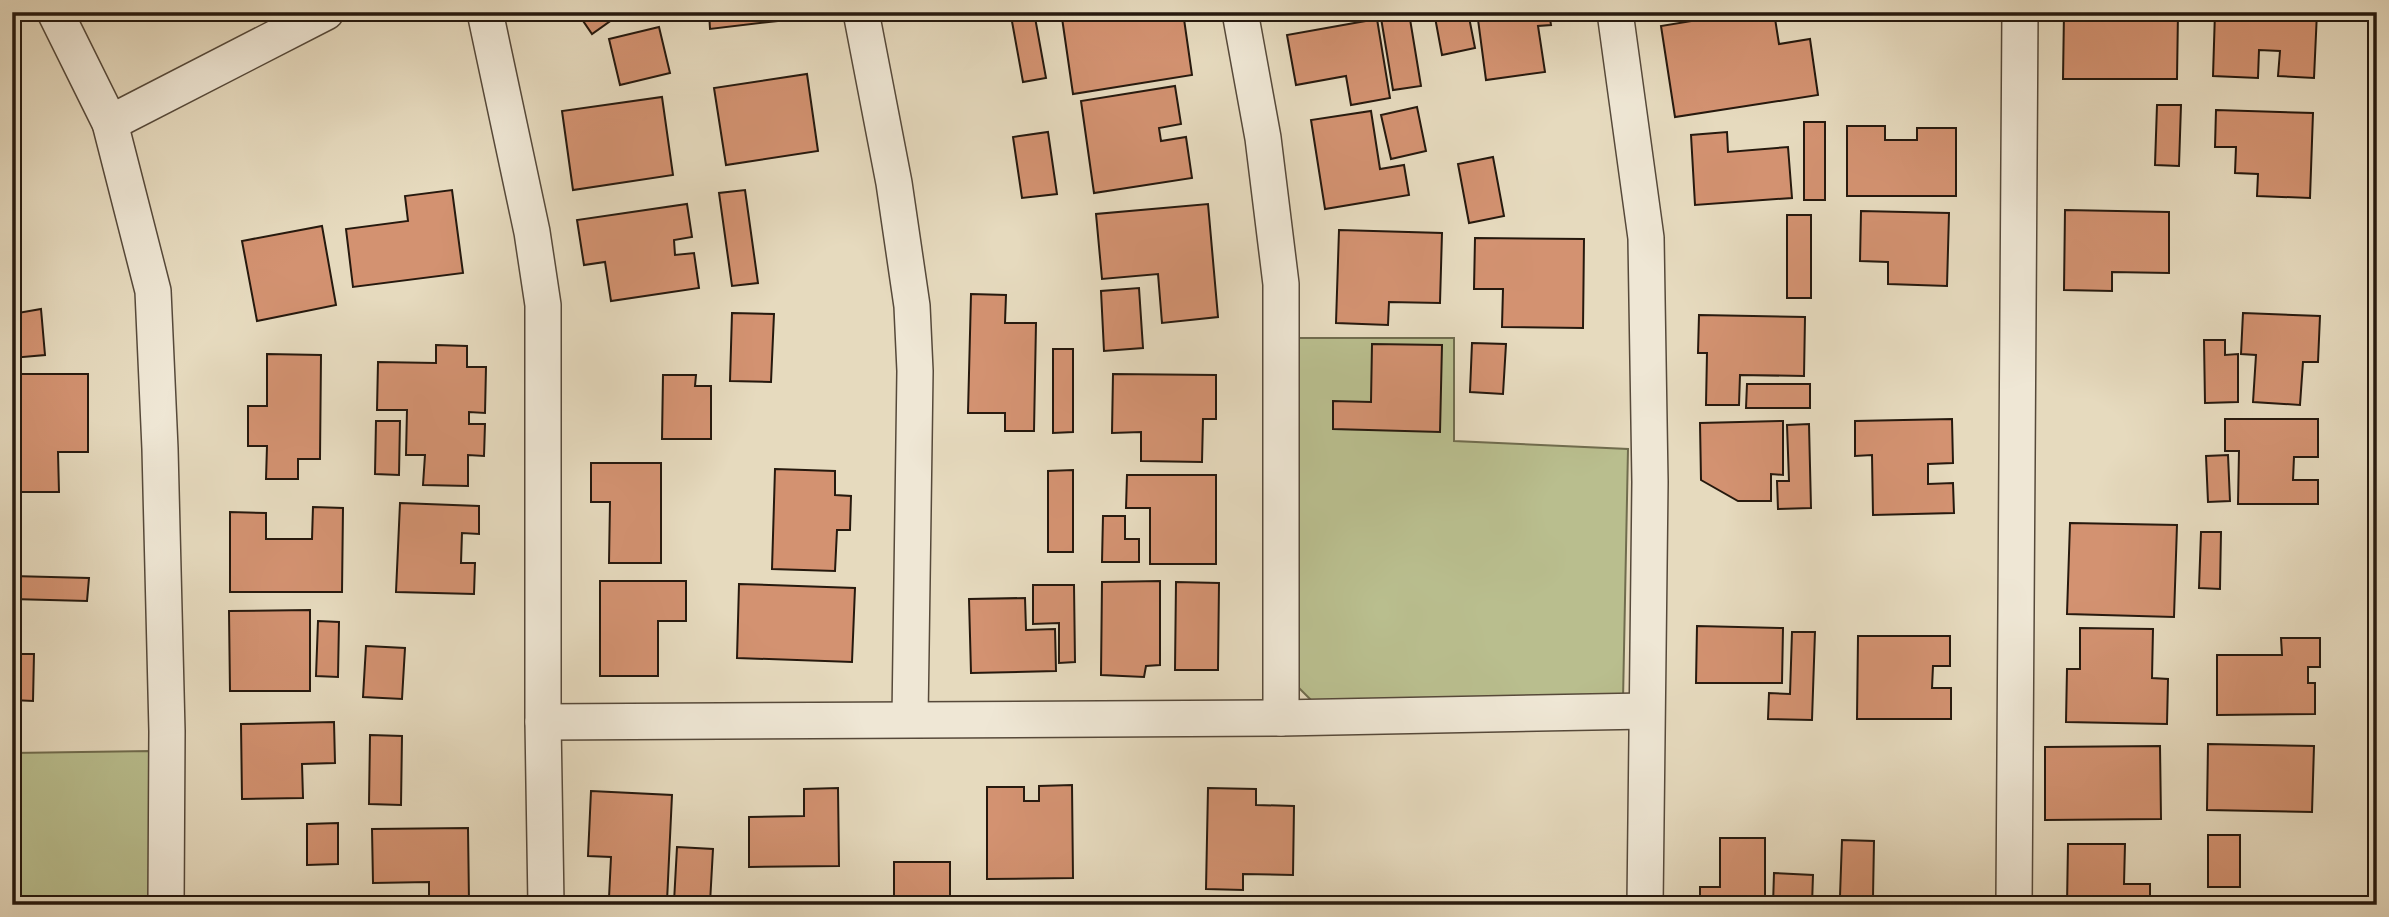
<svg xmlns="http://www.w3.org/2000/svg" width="2389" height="917" viewBox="0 0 2389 917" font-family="'Sorts Mill Goudy',serif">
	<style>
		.green { fill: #b9be8e; stroke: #706c4e; stroke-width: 2 }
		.building { fill: #d39271; stroke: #26190e; stroke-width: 2 }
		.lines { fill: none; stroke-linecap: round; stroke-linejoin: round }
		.minor-casing { stroke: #56493a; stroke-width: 38 }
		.minor { stroke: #efe7d5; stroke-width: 35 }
	</style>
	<rect width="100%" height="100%" fill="#e6dabe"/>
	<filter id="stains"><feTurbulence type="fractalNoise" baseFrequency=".00286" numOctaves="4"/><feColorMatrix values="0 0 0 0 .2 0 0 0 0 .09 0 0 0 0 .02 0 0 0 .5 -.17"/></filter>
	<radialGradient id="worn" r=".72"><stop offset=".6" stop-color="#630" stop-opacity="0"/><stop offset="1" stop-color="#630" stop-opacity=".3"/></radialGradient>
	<g class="green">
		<path d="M1290,338H1454V441L1628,449L1623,700L1317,706L1290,679Z"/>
		<path d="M151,751L149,905H12V753Z"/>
	</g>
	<g class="building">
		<path d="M577,12H623L592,34Z"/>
		<path d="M709,12H776L777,21L710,29Z"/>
		<path d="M1034,12L1046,78L1023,82L1011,16Z"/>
		<path d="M1091,12H1183L1192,75L1073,94L1062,18Z"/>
		<path d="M1434,12H1468L1475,48L1442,55Z"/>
		<path d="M1477,12H1549L1551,25L1538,26L1545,72L1486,80Z"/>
		<path d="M1746,12H1774L1779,44L1810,39L1818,95L1675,117L1661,26Z"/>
		<path d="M2064,12H2178L2177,79H2063Z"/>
		<path d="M2215,12H2317L2314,78L2278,76L2280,51L2259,50L2258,78L2213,76Z"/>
		<path d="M1409,13L1421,86L1393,90L1381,18Z"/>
		<path d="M1377,19L1390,98L1351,105L1346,76L1296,85L1287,35Z"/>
		<path d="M659,27L670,73L620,85L609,39Z"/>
		<path d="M807,74L818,151L726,165L714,88Z"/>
		<path d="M1175,86L1181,124L1159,128L1161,141L1186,137L1192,178L1094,193L1081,101Z"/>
		<path d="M662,97L673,175L573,190L562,111Z"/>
		<path d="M2157,105H2181L2179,166L2155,165Z"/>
		<path d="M1417,107L1426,151L1391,159L1381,115Z"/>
		<path d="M2216,110L2313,113L2310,198L2257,196L2258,174L2235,173L2236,147H2215Z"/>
		<path d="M1371,111L1380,169L1404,165L1409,195L1325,209L1311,120Z"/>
		<rect x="1804" y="122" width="21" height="78"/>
		<path d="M1847,126H1885V140H1917V128H1956V196H1847Z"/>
		<path d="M1048,132L1057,194L1022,198L1013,137Z"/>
		<path d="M1727,132L1728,152L1788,147L1792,198L1695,205L1691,135Z"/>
		<path d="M1493,157L1504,216L1469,223L1458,164Z"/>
		<path d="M452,190L463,273L353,287L346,229L408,221L405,196Z"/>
		<path d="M745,190L758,283L732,286L719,193Z"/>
		<path d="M687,204L692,237L674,240L675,255L694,253L699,288L611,301L605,262L584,265L577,220Z"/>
		<path d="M1208,204L1218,317L1162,323L1158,274L1102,279L1096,214Z"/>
		<path d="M2065,210L2169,212V273L2112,272V291L2064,290Z"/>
		<path d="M1861,211L1949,213L1947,286L1888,284V262L1860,261Z"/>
		<rect x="1787" y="215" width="24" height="83"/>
		<path d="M322,226L336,305L257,321L242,241Z"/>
		<path d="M1339,230L1442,233L1440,303L1389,302L1388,325L1336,323Z"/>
		<path d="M1475,238L1584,239L1583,328L1502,327L1503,289H1474Z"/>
		<path d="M1139,288L1143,348L1104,351L1101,291Z"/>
		<path d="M971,294L1006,295L1005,323H1036L1034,431H1005V413H968Z"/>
		<path d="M41,309L45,355L12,358V314Z"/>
		<path d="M732,313L774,314L771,382L730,381Z"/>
		<path d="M2243,313L2320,316L2318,362H2303L2300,405L2253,402L2256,355L2241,354Z"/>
		<path d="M1699,315L1805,317L1804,376L1740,375L1739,405H1706L1707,353H1698Z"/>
		<path d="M2204,340H2225V355L2238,354V402L2205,403Z"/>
		<path d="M1472,343L1506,344L1503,394L1470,392Z"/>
		<path d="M1372,344L1442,345L1440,432L1333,429V401L1371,402Z"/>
		<path d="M436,345L467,346V367H486L485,413L469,412V424H485L484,456L468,455V486L423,485L425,455H406L407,410H377L378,362L436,363Z"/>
		<path d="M1053,349H1073V432L1053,433Z"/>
		<path d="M267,354L321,355L320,459H298V479H266L267,446H248V406H267Z"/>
		<path d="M12,374H88V452H58L59,492H12Z"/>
		<path d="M1113,374L1216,375V419H1203L1202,462L1141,461V432L1112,433Z"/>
		<path d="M663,375H696L695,386H711V439H662Z"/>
		<path d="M1747,384H1810V408H1746Z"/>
		<path d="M1952,419L1953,463L1928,464V484L1953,483L1954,513L1873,515L1872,455L1855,456V421Z"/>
		<path d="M2225,419H2318V457H2294L2293,480H2318V504H2238L2239,451H2225Z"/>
		<path d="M376,421H400L399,475L375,474Z"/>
		<path d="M1783,421V475L1771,474V501H1738L1701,480L1700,423Z"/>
		<path d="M1809,424L1811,508L1778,509L1777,481H1789L1787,425Z"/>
		<path d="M2228,455L2230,501L2208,502L2206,456Z"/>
		<path d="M591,463H661V563H609L610,502H591Z"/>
		<path d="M775,469L835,471V495L851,496L850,530H837L835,571L772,569Z"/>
		<path d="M1073,470V552H1048V471Z"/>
		<path d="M1127,475H1216V564H1150V508H1126Z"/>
		<path d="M400,503L479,506V534L462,533L461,563H475L474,594L396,592Z"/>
		<path d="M313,507L343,508L342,592H230V512L266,513V539H312Z"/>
		<path d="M1103,516H1125V539H1139V562H1102Z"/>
		<path d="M2070,523L2177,525L2174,617L2067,614Z"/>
		<path d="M2201,532H2221L2220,589L2199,588Z"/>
		<path d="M12,576L89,578L87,601L12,599Z"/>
		<path d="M600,581H686V621H658V676H600Z"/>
		<path d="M1160,581V665L1146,666L1144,677L1101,675L1102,582Z"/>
		<path d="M1176,582L1219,583L1218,670H1175Z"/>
		<path d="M739,584L855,588L852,662L737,658Z"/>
		<path d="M1033,585H1074L1075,662L1059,663V623L1033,624Z"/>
		<path d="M1025,598L1026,630L1055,629L1056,671L971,673L969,599Z"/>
		<path d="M310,610V691H230L229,611Z"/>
		<path d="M318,621L339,622L338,677L316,676Z"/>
		<path d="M1697,626L1783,628L1782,683H1696Z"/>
		<path d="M2080,628L2153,629L2152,678L2168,679L2167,724L2066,722L2067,669H2080Z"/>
		<path d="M1792,632H1815L1812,720L1768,719L1769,693L1790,694Z"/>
		<path d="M1858,636H1950V666H1933L1932,688H1951V719H1857Z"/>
		<path d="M2281,638H2320V667H2308V683H2315V714L2217,715V655H2282Z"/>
		<path d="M366,646L405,648L402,699L363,697Z"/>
		<path d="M12,654H34L33,701L12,700Z"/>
		<path d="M334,722L335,763L302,764L303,798L242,799L241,724Z"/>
		<path d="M370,735L402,736L401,805L369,804Z"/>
		<path d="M2208,744L2314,746L2312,812L2207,810Z"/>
		<path d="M2160,746L2161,819L2045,820V747Z"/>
		<path d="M1072,785L1073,878L987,879V787H1024V801H1039V786Z"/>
		<path d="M838,788L839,866L749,867V817L804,816V789Z"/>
		<path d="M1208,788L1256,789V805L1294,806L1293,875L1243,874V890L1206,889Z"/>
		<path d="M591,791L672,795L667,901L609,898L611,857L588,856Z"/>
		<path d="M338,823V864L307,865V824Z"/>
		<path d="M468,828L469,902L429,903V882L373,883L372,829Z"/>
		<rect x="2208" y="835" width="32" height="52"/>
		<path d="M1720,838H1765V905H1700V887H1720Z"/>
		<path d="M1842,840L1874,841L1873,897L1840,896Z"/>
		<path d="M2068,844H2125L2124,884H2150V905H2067Z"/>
		<path d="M677,847L713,849L710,903L674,902Z"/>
		<rect x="894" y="862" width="56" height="43"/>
		<path d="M1774,873L1813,875L1812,905H1773Z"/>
	</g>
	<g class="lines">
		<defs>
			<g id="minor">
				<path d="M55,12L110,123L153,291L160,449L167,731L166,905"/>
				<path d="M485,12L532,232L543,305V722L546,905"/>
				<path d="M861,12L894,183L912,306L915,371L910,719"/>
				<path d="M1240,12L1263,138L1281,284V718"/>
				<path d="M1615,12L1646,238L1650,482L1645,905"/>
				<path d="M110,123L326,12"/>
				<path d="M543,722L1281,718L1646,711"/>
				<path d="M2014,905L2020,12"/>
			</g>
		</defs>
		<use href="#minor" class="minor-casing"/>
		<use href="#minor" class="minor"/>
	</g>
	<rect width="2389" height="917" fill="none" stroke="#e6dabe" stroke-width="42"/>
	<rect x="14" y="14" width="2361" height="889" fill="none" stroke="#26190e" stroke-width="3.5"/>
	<rect x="21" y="21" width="2347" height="875" fill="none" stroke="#26190e" stroke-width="2"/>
	<rect width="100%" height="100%" filter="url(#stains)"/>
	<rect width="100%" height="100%" fill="url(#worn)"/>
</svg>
